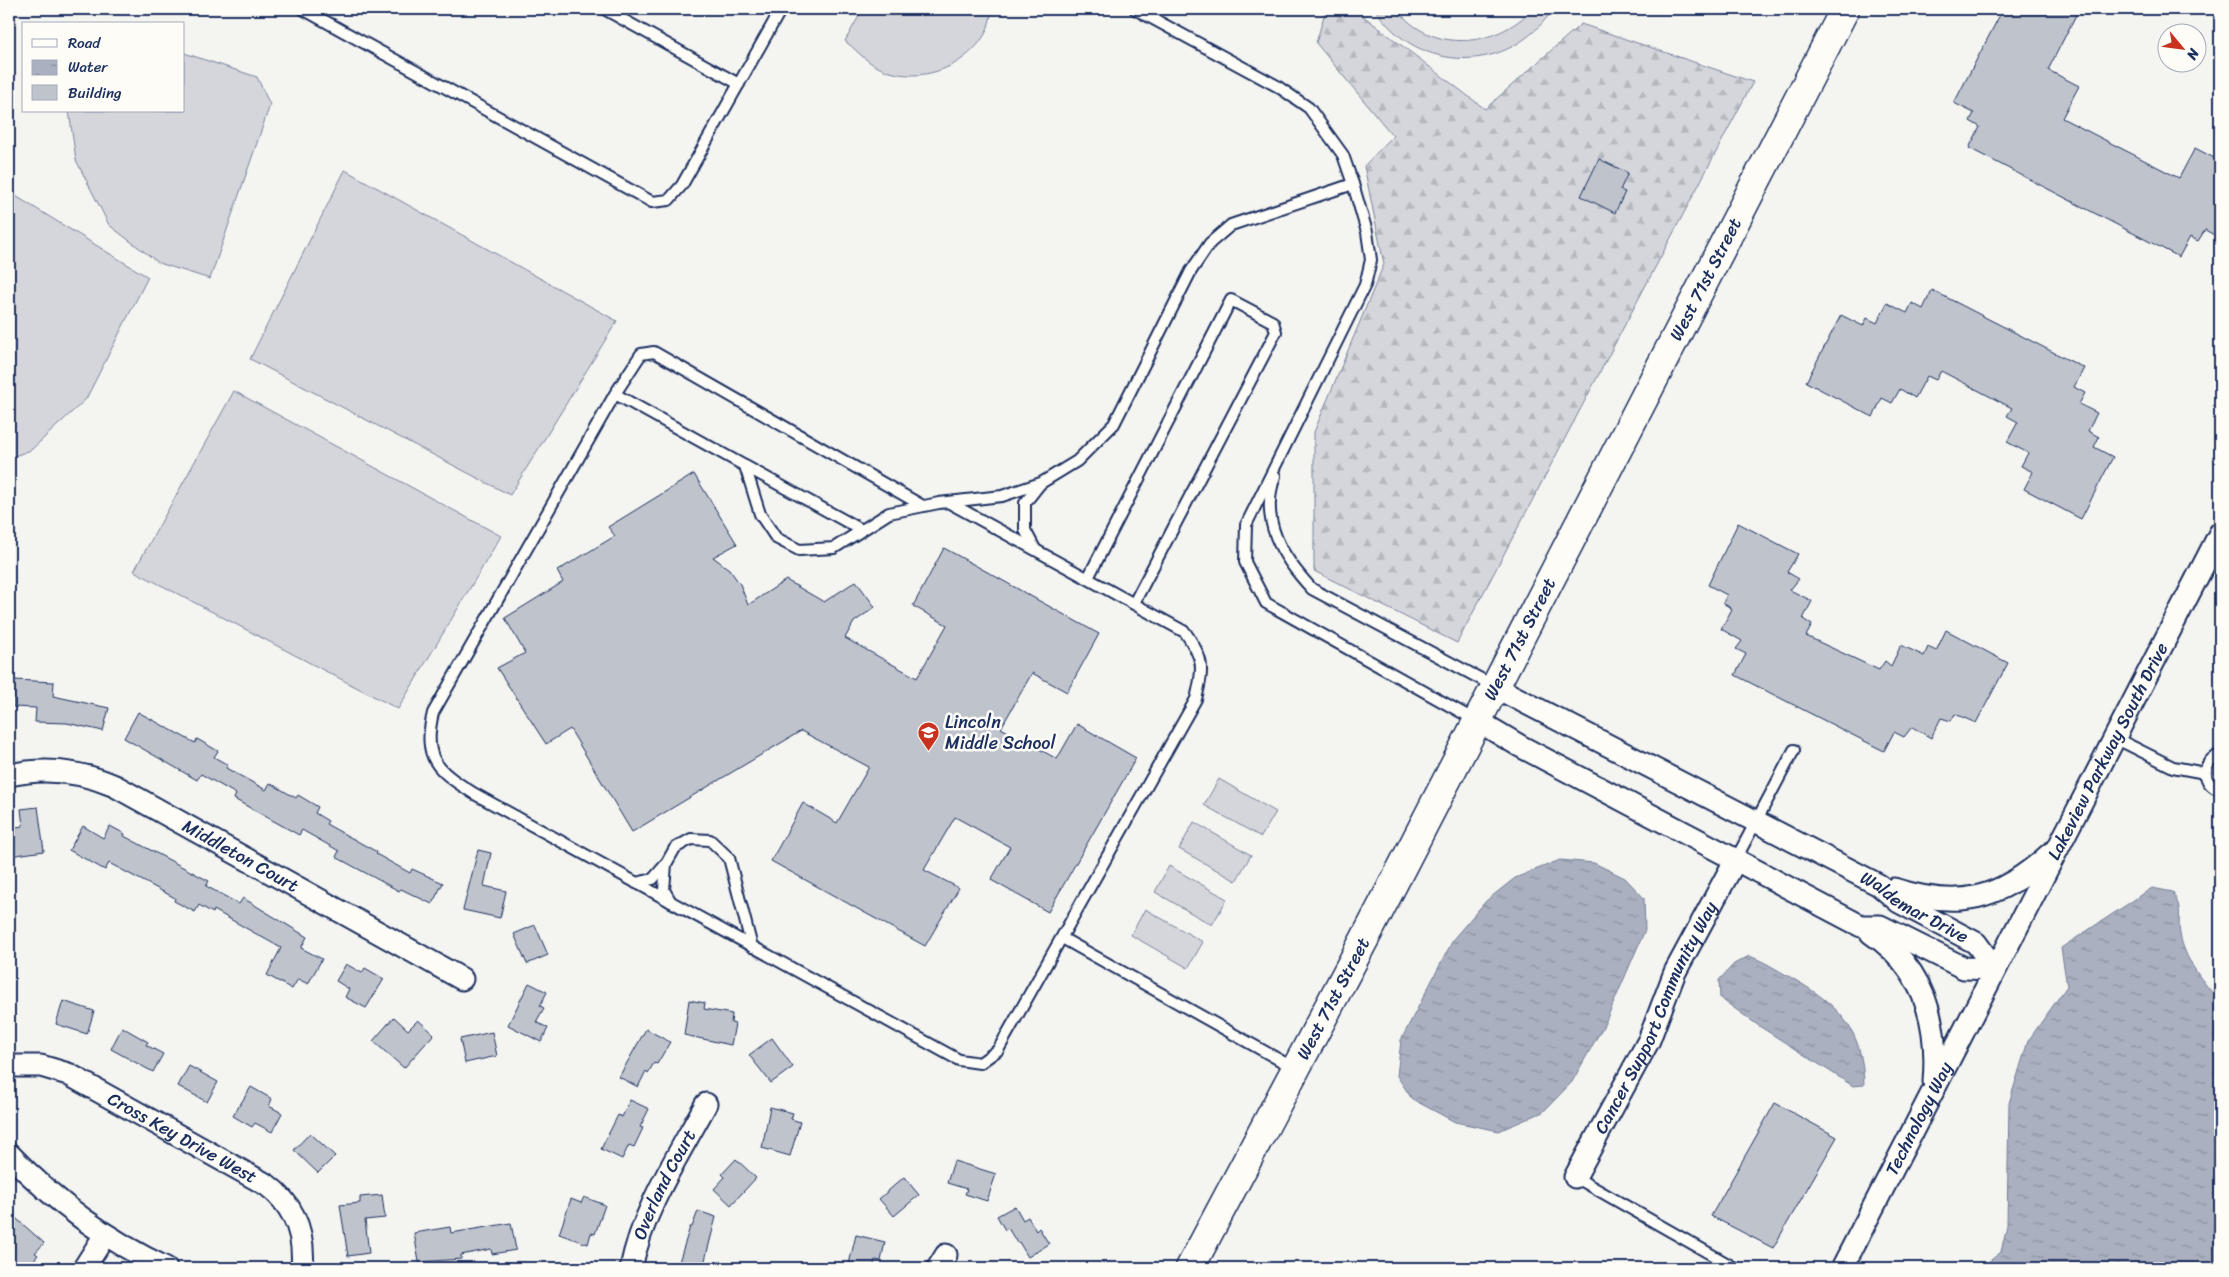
<svg xmlns="http://www.w3.org/2000/svg" width="2229" height="1277" viewBox="0 0 2229 1277" font-family="Sriracha,sans-serif">
	<style>
		.forest { fill: url(#forest-firs); stroke: #78829c }
		.garden { fill: #d4d6db; stroke: #78829c }
		.water { fill: url(#water-ripples); stroke: #717c98 }
		.building { fill: #bfc3cc; stroke: #1b2f5e }
		.lines { fill: none; stroke-linecap: round; stroke-linejoin: round }
		.lane-casing { stroke: #1b2f5e; stroke-width: 14 }
		.street-casing { stroke: #1b2f5e; stroke-width: 25 }
		.secondary-casing { stroke: #1b2f5e; stroke-width: 31 }
		.lane { stroke: #fdfcf7; stroke-width: 10 }
		.street { stroke: #fdfcf7; stroke-width: 21 }
		.secondary { stroke: #fdfcf7; stroke-width: 28 }
		.labels { text-anchor: middle; dominant-baseline: central; stroke-width: 5; stroke-linejoin: round; paint-order: stroke }
		.street-label { font-size: 18px; fill: #1b2f5e; stroke: #fdfcf7 }
		.poi-label { font-size: 18px; fill: #1b2f5e; stroke: #fdfcf7; text-anchor: start }
	</style>
	<defs>
		<pattern id="forest-firs" width="22" height="20" patternUnits="userSpaceOnUse" patternTransform="scale(1.25)"><rect width="22" height="20" fill="#d4d6db"/><path d="M5 1l3.5 6h-7zM16 11l3.5 6h-7z" fill="#b5b8be"/></pattern>
		<pattern id="water-ripples" width="26" height="14" patternUnits="userSpaceOnUse" patternTransform="scale(1.25)"><rect width="26" height="14" fill="#aab0bf"/><path d="M2 4q2-2 4 0t4 0M15 11q2-2 4 0t4 0" fill="none" stroke="#8a909e"/></pattern>
	</defs>
	<rect width="100%" height="100%" fill="#f4f4f1"/>
	<filter id="ink" filterUnits="userSpaceOnUse"><feTurbulence type="fractalNoise" baseFrequency=".02" numOctaves="2"/><feDisplacementMap in="SourceGraphic" scale="10" xChannelSelector="R" yChannelSelector="G"/><feConvolveMatrix kernelMatrix="1 2 1 2 8 2 1 2 1" color-interpolation-filters="sRGB"/></filter>
	<g filter="url(#ink)">
		<path class="forest" d="M1326,9H1354L1485,109L1581,24L1753,82L1457,643L1314,571V432L1384,264L1364,166L1393,136L1316,43Z"/>
		<g class="garden">
			<path d="M863,9H993C990,17 989,27 985,34C963,72 908,88 871,63C862,57 854,48 845,41Z"/>
			<path d="M1375,9H1397C1431,54 1496,48 1532,9H1553C1510,75 1418,75 1375,9Z"/>
			<path d="M184,53L257,77L270,105L210,279L159,263L109,225L76,160L69,111H184Z"/>
			<path d="M345,170L617,321L510,495L250,359Z"/>
			<path d="M9,192L148,277L86,399L31,450L9,458Z"/>
			<path d="M234,391L501,536L398,709L134,571Z"/>
			<path d="M1219,779L1276,812L1261,837L1204,805Z"/>
			<path d="M1194,822L1251,855L1236,881L1179,849Z"/>
			<path d="M1169,866L1227,899L1212,925L1155,892Z"/>
			<path d="M1145,909L1203,942L1188,968L1131,935Z"/>
		</g>
		<g class="water">
			<path d="M1560,860L1594,863L1625,878L1644,898L1645,930L1605,1023L1572,1082L1543,1112L1499,1131L1455,1122L1412,1099L1397,1076L1401,1040L1454,938L1486,901L1515,878Z"/>
			<path d="M2152,888L2173,892C2184,914 2177,914 2180,934C2184,958 2203,984 2220,1000V1268H1981L2001,1252L2007,1225L2009,1103L2028,1041L2067,986L2061,948Z"/>
			<path d="M1749,956C1764,961 1777,970 1790,977C1838,1004 1863,1028 1864,1085L1853,1086L1759,1026L1720,998L1719,980L1734,964Z"/>
		</g>
		<g class="building">
			<path d="M2003,9H2079L2048,70L2079,86L2062,118L2179,178L2195,148L2220,161V238L2205,230L2198,241L2190,237L2179,257L1969,148L1980,127L1970,121L1974,113L1954,103Z"/>
			<path d="M1599,159L1628,173L1620,190L1625,192L1615,213L1581,196Z"/>
			<path d="M1932,290L2084,368L2074,387L2085,393L2079,404L2097,413L2088,431L2099,437L2094,447L2113,457L2081,519L2024,489L2033,472L2021,466L2028,453L2007,442L2018,422L2007,416L2012,408L1941,371L1936,380L1927,376L1915,398L1900,389L1892,403L1882,398L1873,417L1806,382L1841,315L1863,326L1867,318L1877,323L1887,303L1907,313L1912,303L1923,309Z"/>
			<path d="M694,474L737,544L713,557L729,569L740,584L748,605L786,580L824,602L856,581L875,607L854,622L845,638L917,678L947,625L913,606L944,548L1099,634L1067,692L1032,673L1001,728L1057,759L1077,724L1136,758L1048,912L991,880L1010,847L955,817L924,870L959,888L925,946L771,861L803,803L837,823L869,767L801,731L632,832L570,729L546,744L497,668L525,653L505,618L563,582L557,571L615,536L608,527Z"/>
			<path d="M1738,523L1798,554L1787,572L1799,579L1790,590L1812,601L1803,619L1812,625L1806,636L1879,670L1885,661L1891,666L1901,645L1924,656L1928,647L1936,651L1946,630L2008,663L1976,723L1955,714L1951,721L1941,718L1931,738L1912,727L1904,737L1894,732L1884,751L1735,675L1746,654L1736,649L1742,641L1721,629L1732,609L1723,603L1727,595L1708,585Z"/>
			<path d="M14,680L54,682L53,696L109,708L103,731L67,723L35,722L36,708L13,707Z"/>
			<path d="M138,712L195,743L197,739L218,751L214,757L228,765L226,768L266,790L270,783L296,798L298,795L318,807L315,813L328,821L326,824L377,852L376,854L410,873L412,869L443,883L432,904L401,889L399,891L336,857L339,851L302,830L299,835L234,799L236,794L201,774L197,780L124,738Z"/>
			<path d="M38,807L44,851L9,856V828L23,826L21,809Z"/>
			<path d="M83,826L103,838L110,826L125,834L124,836L209,881L206,886L239,904L243,898L307,937L301,948L322,959L308,984L298,979L292,989L267,975L281,948L214,910L213,913L199,905L195,912L174,901L175,898L109,863L105,870L69,850Z"/>
			<path d="M478,850L491,853L484,886L506,891L500,918L463,910Z"/>
			<path d="M535,925L548,955L527,964L514,934Z"/>
			<path d="M346,964L362,973L365,968L384,979L366,1008L345,997L349,989L336,981Z"/>
			<path d="M529,983L547,992L540,1006L544,1008L536,1022L548,1028L541,1042L508,1025Z"/>
			<path d="M689,1000L705,1003L704,1009L732,1014L731,1023L735,1024L731,1045L684,1035Z"/>
			<path d="M63,1001L94,1011L87,1034L56,1024Z"/>
			<path d="M394,1017L408,1030L418,1020L434,1034L404,1068L373,1041Z"/>
			<path d="M122,1027L148,1042L146,1045L163,1054L153,1072L111,1049Z"/>
			<path d="M646,1029L670,1042L657,1064L654,1063L648,1073L646,1071L638,1087L619,1077Z"/>
			<path d="M492,1032L497,1056L465,1063L460,1039Z"/>
			<path d="M772,1038L793,1067L771,1083L749,1055Z"/>
			<path d="M189,1066L218,1082L207,1102L178,1086Z"/>
			<path d="M251,1087L272,1099L269,1106L282,1113L272,1132L255,1123L252,1127L233,1116Z"/>
			<path d="M630,1100L649,1109L640,1127L643,1128L634,1147L629,1145L622,1159L601,1149L618,1115L622,1117Z"/>
			<path d="M1775,1103L1837,1137L1773,1248L1711,1216Z"/>
			<path d="M770,1107L793,1113L791,1119L800,1122L790,1156L762,1148Z"/>
			<path d="M310,1133L335,1156L318,1173L294,1150Z"/>
			<path d="M736,1159L756,1178L731,1205L714,1189L725,1177L722,1174Z"/>
			<path d="M954,1161L996,1174L987,1201L965,1194L967,1189L947,1183Z"/>
			<path d="M904,1177L919,1195L894,1216L879,1199Z"/>
			<path d="M382,1195L385,1218L365,1220L369,1253L348,1256L340,1205L360,1203V1197Z"/>
			<path d="M584,1197L605,1205L595,1234L591,1233L588,1244L559,1234L571,1199L581,1203Z"/>
			<path d="M1015,1206L1023,1220L1028,1217L1036,1231L1039,1228L1049,1244L1028,1257L1019,1242L1017,1243L1008,1228L1005,1230L997,1216Z"/>
			<path d="M698,1211L716,1217L703,1268H688L678,1265L690,1227H692Z"/>
			<path d="M9,1212L44,1243L35,1253L38,1255L27,1268H9Z"/>
			<path d="M511,1223L516,1250L492,1254L491,1249L461,1255V1259L419,1262L414,1233L450,1227L451,1233Z"/>
			<path d="M856,1235L885,1242L881,1261L875,1260L873,1268H848Z"/>
		</g>
		<g class="lines">
			<defs>
				<g id="lane">
					<path d="M303,9L652,202L669,200L682,185L781,9"/>
					<path d="M604,9L739,84"/>
					<path d="M1135,9L1277,86L1309,108L1343,155L1353,184L1367,232L1371,260L1365,285L1246,525L1245,562L1266,603L1475,720"/>
					<path d="M615,394L641,354L654,352L923,506"/>
					<path d="M745,466L615,394L433,713C422,759 437,770 473,793L959,1060L980,1063L998,1050L1196,699C1204,667 1204,659 1185,632L948,502"/>
					<path d="M1275,476C1259,521 1282,557 1312,589L1494,686"/>
					<path d="M860,529L745,466L760,514L776,538L799,550L834,548L889,513L939,503L1002,496L1041,483L1077,461L1114,424L1191,271L1210,243L1231,225L1353,184"/>
					<path d="M1035,549L1025,530V503L1040,484"/>
					<path d="M1088,578L1231,300L1273,322L1276,332L1134,603"/>
					<path d="M2115,738L2173,767L2205,773"/>
					<path d="M2220,755C2201,760 2201,785 2220,790"/>
					<path d="M1736,859L1794,750"/>
					<path d="M636,883L653,879L666,864"/>
					<path d="M671,902L664,890L666,864L675,848L691,839L710,840L729,858L752,947"/>
					<path d="M1062,938L1294,1068"/>
					<path d="M1575,1177L1735,1268"/>
				</g>
				<g id="street">
					<path id="s1" d="M1495,687L1879,885L1899,902L1976,943L1995,969"/>
					<path d="M1478,721L1520,746L1861,926H1880L1964,968L1995,969"/>
					<path id="s2" d="M9,775C45,767 81,771 115,786L462,979"/>
					<path d="M1894,889C1959,910 2000,900 2051,853"/>
					<path d="M1871,933C1924,968 1939,1022 1934,1082"/>
					<path id="s3" d="M9,1066H41L68,1074L267,1185C295,1206 305,1234 302,1268"/>
					<path d="M9,1154C55,1202 106,1240 166,1268"/>
					<path id="s4" d="M1575,1177L1649,1040L1675,972L1736,859"/>
					<path d="M84,1268L105,1235"/>
					<path id="s5" d="M631,1268C643,1209 678,1156 706,1104"/>
					<path d="M938,1268L946,1255"/>
					<path id="s6" d="M1842,1268L2220,533"/>
				</g>
				<g id="secondary">
					<path id="s7" d="M1190,1268L1372,925L1845,9"/>
				</g>
			</defs>
			<use href="#lane" class="lane-casing"/>
			<use href="#street" class="street-casing"/>
			<use href="#secondary" class="secondary-casing"/>
			<use href="#lane" class="lane"/>
			<use href="#street" class="street"/>
			<use href="#secondary" class="secondary"/>
		</g>
	</g>
	<defs>
		<symbol id="school-pin" viewBox="-11 -11 22 30"><path d="M0 17L-7.5 6A9.5 9.5 0 1 1 7.5 6Z" fill="#c8321e" stroke="#fdfcf7"/><path d="M0-5L7-2L0 1L-7-2ZM-4 1L0 2.5L4 1V4Q0 6-4 4Z" fill="#fff"/></symbol>
	</defs>
	<g fill-rule="evenodd">
		<use href="#school-pin" x="916" y="720" width="25" height="34"/>
	</g>
	<g class="labels">
		<g class="street-label">
			<text stroke="none"><textPath href="#s7" startOffset="1115">West 71st Street</textPath></text>
			<text stroke="none"><textPath href="#s7" startOffset="710">West 71st Street</textPath></text>
			<text stroke="none"><textPath href="#s6" startOffset="581">Lakeview Parkway South Drive</textPath></text>
			<text stroke="none"><textPath href="#s2" startOffset="252">Middleton Court</textPath></text>
			<text stroke="none"><textPath href="#s1" startOffset="474">Waldemar Drive</textPath></text>
			<text stroke="none"><textPath href="#s7" startOffset="305">West 71st Street</textPath></text>
			<text stroke="none"><textPath href="#s4" startOffset="179">Cancer Support Community Way</textPath></text>
			<text stroke="none"><textPath href="#s6" startOffset="168">Technology Way</textPath></text>
			<text stroke="none"><textPath href="#s3" startOffset="191">Cross Key Drive West</textPath></text>
			<text stroke="none"><textPath href="#s5" startOffset="90">Overland Court</textPath></text>
		</g>
		<g class="poi-label">
			<text x="945" y="722">Lincoln<tspan x="945" dy="21">Middle School</tspan></text>
		</g>
	</g>
	<rect width="2229" height="1277" fill="none" stroke="#fdfcf7" stroke-width="30"/>
	<rect x="15" y="15" width="2199" height="1247" fill="none" stroke="#1b2f5e" stroke-width="2" filter="url(#ink)"/>
	<rect x="22" y="22" width="162" height="90" fill="#fdfcf7" stroke="#a3aaba"/>
	<rect x="32" y="39" width="25" height="8" fill="#fdfcf7" stroke="#a3aaba"/>
	<text x="68" y="48" font-size="15" fill="#1b2f5e">Road</text>
	<rect x="32" y="60" width="25" height="15" fill="url(#water-ripples)" stroke="#a3aaba"/>
	<text x="68" y="72" font-size="15" fill="#1b2f5e">Water</text>
	<rect x="32" y="85" width="25" height="15" fill="#bfc3cc" stroke="#a3aaba"/>
	<text x="68" y="98" font-size="15" fill="#1b2f5e">Building</text>
	<g transform="translate(2182 48) rotate(119)"><circle r="24" fill="#fdfcf7" stroke="#a3aaba"/>
	<path d="M0-4L9 19L0 12L-9 19Z" fill="#c8321e"/>
	<text y="-8" font-size="14" font-weight="bold" text-anchor="middle" fill="#1b2f5e">N</text>
	</g>
</svg>
